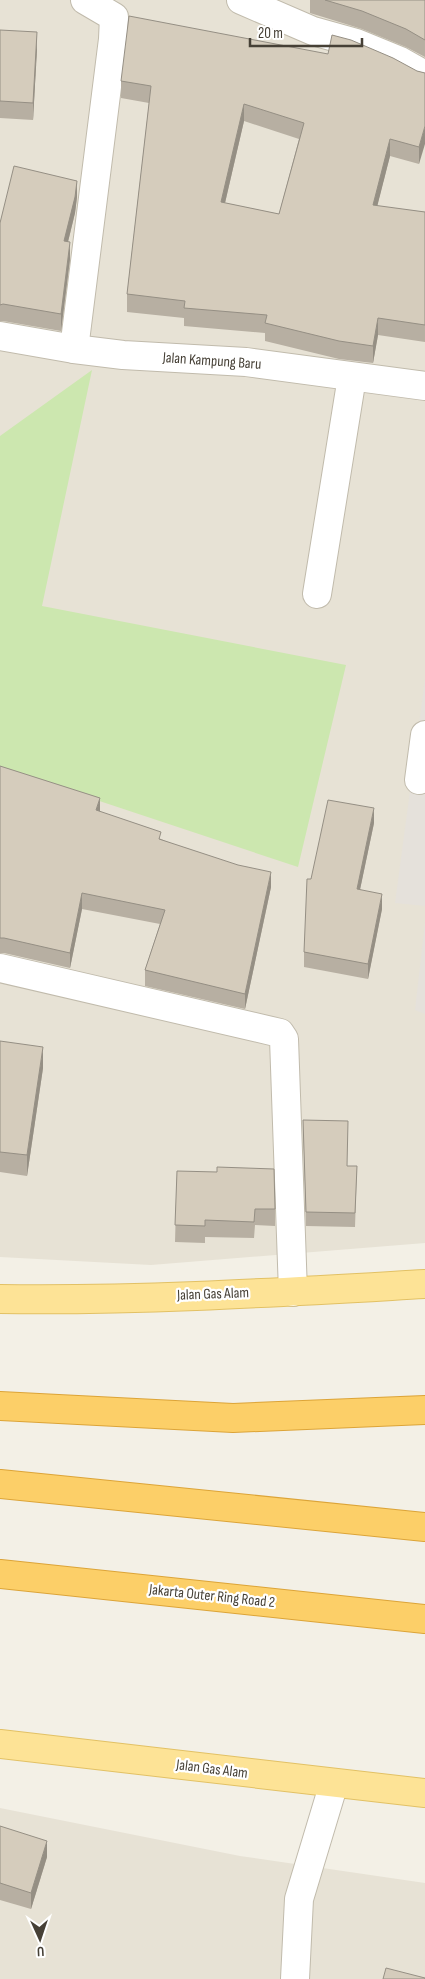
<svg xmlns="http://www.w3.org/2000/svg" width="425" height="1979" viewBox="0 0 425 1979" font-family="'Sofia Sans Condensed',sans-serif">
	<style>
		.residential { fill: #e7e2d5 }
		.industrial { fill: #e5e1db }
		.green { fill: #cce7af }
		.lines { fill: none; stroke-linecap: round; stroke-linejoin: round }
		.minor-casing { stroke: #c1bbac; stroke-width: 30 }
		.major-casing { stroke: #e2c165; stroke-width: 30 }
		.highway-casing { stroke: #dca438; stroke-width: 30 }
		.minor { stroke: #fff; stroke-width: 28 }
		.major { stroke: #fde396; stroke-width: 28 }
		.highway { stroke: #fccf68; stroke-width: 28 }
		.wall { fill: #b7afa2; fill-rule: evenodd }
		.shaded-wall { fill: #958f84 }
		.building { fill: #d5ccbc; stroke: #958f84; fill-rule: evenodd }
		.labels { text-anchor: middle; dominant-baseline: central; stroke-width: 4.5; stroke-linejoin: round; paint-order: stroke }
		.street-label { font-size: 15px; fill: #464036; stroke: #fff }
	</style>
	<rect width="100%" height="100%" fill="#f3f0e6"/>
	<g class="residential">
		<path d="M0,0H425V1243L151,1265L0,1257Z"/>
		<path d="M0,1808L240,1856L425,1883V1979H0Z"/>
	</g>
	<g class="industrial">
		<path d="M425,679V906L395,903Z"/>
		<path d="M425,922V1014L415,1010Z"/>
	</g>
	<path class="green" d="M92,370L42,606L346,665L298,867L0,768V436Z"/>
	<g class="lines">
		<defs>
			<g id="minor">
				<path d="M241,0L313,31L356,43L400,61L425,75"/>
				<path d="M0,336L74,349L123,355L246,362L425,386"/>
				<path d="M74,349L113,39L114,17L85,0"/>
				<path d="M317,594L352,377"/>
				<path d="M419,780L425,735"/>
				<path d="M0,968L280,1033L284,1039L293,1292"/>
				<path d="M295,1979L299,1899L334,1783"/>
			</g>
			<g id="major">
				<path d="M0,1299C142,1301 284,1292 425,1284"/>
				<path d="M0,1744L425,1793"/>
			</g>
			<g id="highway">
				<path d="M0,1406L233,1418L425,1410"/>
				<path d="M0,1484L425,1527"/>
				<path d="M0,1574L425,1619"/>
			</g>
		</defs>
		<use href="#minor" class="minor-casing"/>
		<use href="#major" class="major-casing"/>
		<use href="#highway" class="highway-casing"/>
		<use href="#minor" class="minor"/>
		<use href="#major" class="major"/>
		<use href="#highway" class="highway"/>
	</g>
	<g class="wall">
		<path d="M310,0H425V57L406,47L362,29L310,13Z"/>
		<path d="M0,30L37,49L33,120L0,118Z"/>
		<path d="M417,71L425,73L419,164L390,156L377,206L425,212V342L378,335L373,363L339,359L265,341V333L184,326V318L127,312V294L149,103L121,98V81ZM244,121L299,139L279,214L225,203Z"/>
		<path d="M77,197L75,213L68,242L70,259L61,331L3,321H0V223Z"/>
		<path d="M0,766L161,839L271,887L245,1009L145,986V970L160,924L82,909L70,968L4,953H0Z"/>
		<path d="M374,823L360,889L382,909L368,979L304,967V952L311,879Z"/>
		<path d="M0,1041L43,1068L27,1176L0,1172Z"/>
		<path d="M303,1120L347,1166H357L355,1227L306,1226Z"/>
		<path d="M177,1171L275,1209V1226L255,1225L254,1238L205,1237V1243L175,1242Z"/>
		<path d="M0,1826L47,1857L31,1909L0,1900Z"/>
	</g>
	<g class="shaded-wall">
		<path d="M37,32V49L33,120V103Z"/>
		<path d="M244,104V121L221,220V202Z"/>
		<path d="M425,126V144L419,164V147Z"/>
		<path d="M390,139V156L373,223V205Z"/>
		<path d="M77,181V197L75,213L64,258V241Z"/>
		<path d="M70,242V259L61,331V314Z"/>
		<path d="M378,318V335L373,363V346Z"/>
		<path d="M100,798V813L96,810Z"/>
		<path d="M374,808V823L357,904V889Z"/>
		<path d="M271,872V887L245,1009V994Z"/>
		<path d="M82,893V909L70,968V953Z"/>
		<path d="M382,894V909L368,979V964Z"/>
		<path d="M43,1047V1068L27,1176V1155Z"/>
		<path d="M47,1841V1857L31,1909V1893Z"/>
	</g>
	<g class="building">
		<path d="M325,0H425V40L406,29L362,11Z"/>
		<path d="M129,16L328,54L332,35L351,40L393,58L417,71L425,73V126L419,147L390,139L373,205L425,212V325L378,318L373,346L339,341L265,323L267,315L184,308L185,301L127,294L151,86L121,81ZM244,104L304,123L279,214L221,202Z"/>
		<path d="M0,30L37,32L33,103L0,101Z"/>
		<path d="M14,166L77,181L75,197L64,241L70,242L61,314L3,304L0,305V223Z"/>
		<path d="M0,766L100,798L96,810L161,832L159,839L238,865L271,872L245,994L145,970L165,910L82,893L70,953L4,938H0Z"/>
		<path d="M328,800L374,808L357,889L382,894L368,964L304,952L307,879H311Z"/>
		<path d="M0,1041L43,1047L27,1155L0,1152Z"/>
		<path d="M303,1120L348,1121L347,1166H357L355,1213L306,1212Z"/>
		<path d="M217,1167L274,1169L275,1209H255L254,1222L205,1220V1226L175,1225L177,1171L217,1172Z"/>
		<path d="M0,1826L47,1841L31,1893L0,1883Z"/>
		<path d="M386,1968L425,1978V1979H383Z"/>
	</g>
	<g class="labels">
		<g class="street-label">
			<text transform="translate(212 361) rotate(4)">Jalan Kampung Baru</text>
			<text transform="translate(213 1294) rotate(-2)">Jalan Gas Alam</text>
			<text transform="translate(212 1596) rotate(6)">Jakarta Outer Ring Road 2</text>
			<text transform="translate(212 1769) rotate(7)">Jalan Gas Alam</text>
		</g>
	</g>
	<g transform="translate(40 1939) rotate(177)" stroke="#ffffff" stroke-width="4" paint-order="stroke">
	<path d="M0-4L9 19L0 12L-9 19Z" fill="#464036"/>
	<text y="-8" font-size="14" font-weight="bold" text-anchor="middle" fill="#464036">U</text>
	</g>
	<path d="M250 38v8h112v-8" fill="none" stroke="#464036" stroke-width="2.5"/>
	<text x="258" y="38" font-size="15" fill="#464036" stroke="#ffffff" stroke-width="4" paint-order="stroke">20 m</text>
</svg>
